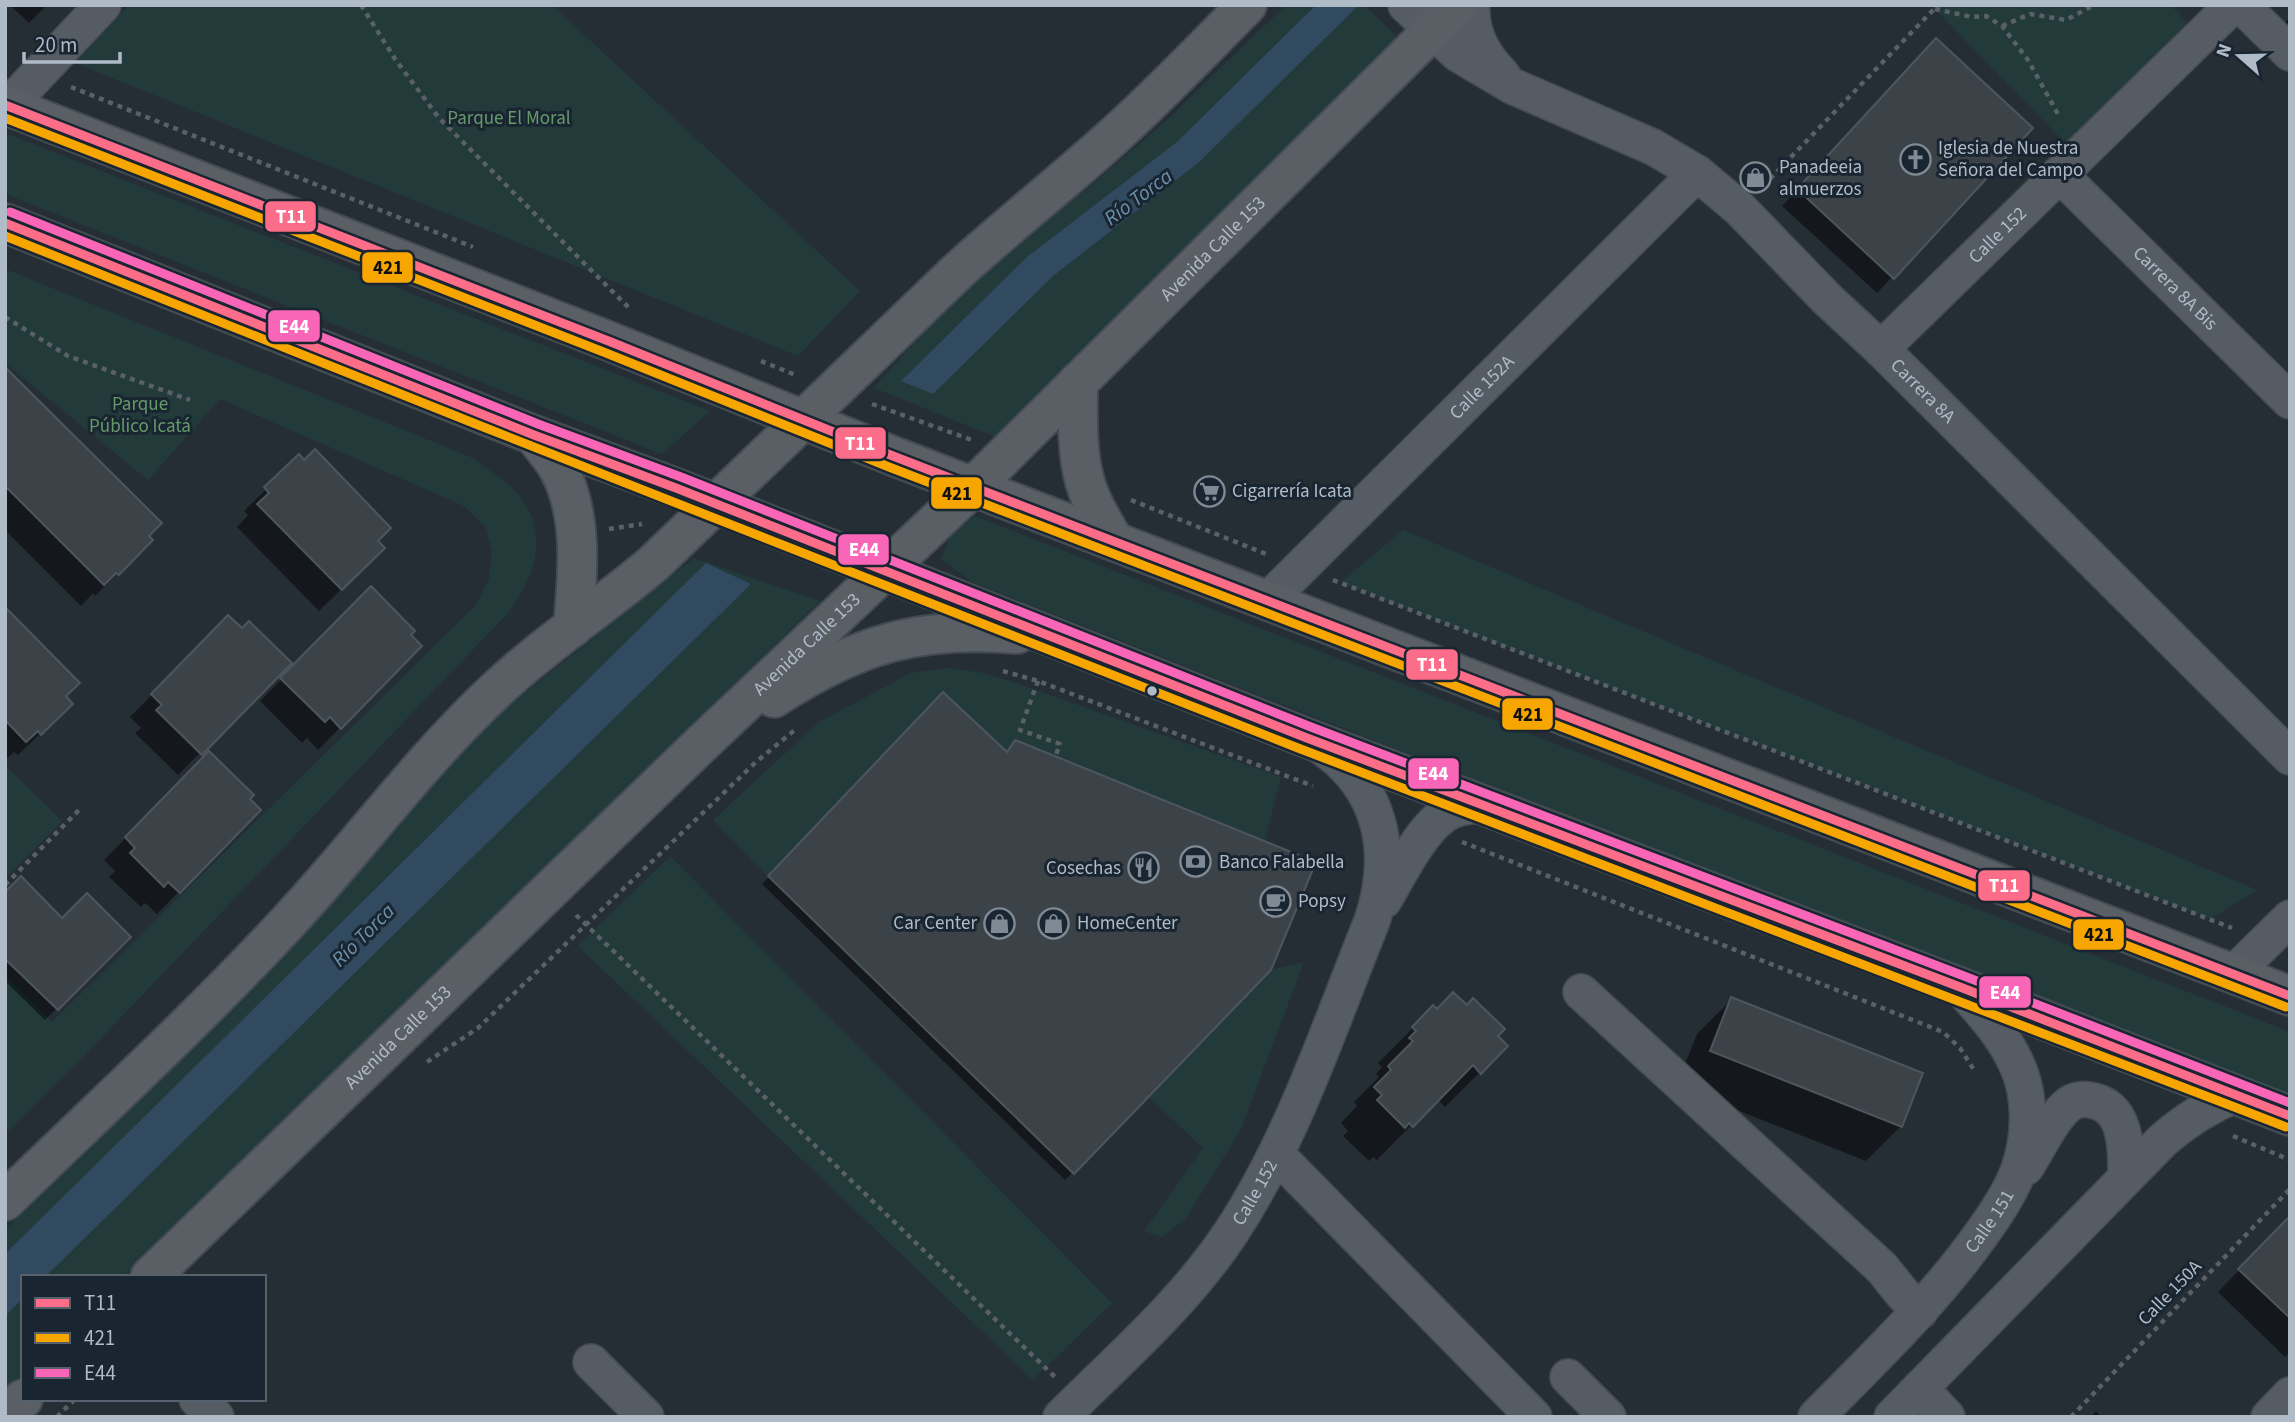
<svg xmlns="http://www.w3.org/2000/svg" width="2295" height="1422" viewBox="0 0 2295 1422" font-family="'Source Sans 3',sans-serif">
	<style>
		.green { fill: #233a3b }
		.water { fill: #314a60 }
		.shadow { fill: #0007 }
		.building { fill: #3c4348; stroke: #4e565d; stroke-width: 2 }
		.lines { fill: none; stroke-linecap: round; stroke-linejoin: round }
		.minor-casing { stroke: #444a50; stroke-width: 38 }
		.major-casing { stroke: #434b52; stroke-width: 42 }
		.path { stroke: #596066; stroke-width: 4.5; stroke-dasharray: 5 5; stroke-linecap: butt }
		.minor { stroke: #565c63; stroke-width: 35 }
		.major { stroke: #595f65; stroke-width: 38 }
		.bus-1-casing { stroke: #192530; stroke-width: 14 }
		.bus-2-casing { stroke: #192530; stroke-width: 14 }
		.bus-3-casing { stroke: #192530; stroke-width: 14 }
		.bus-1 { stroke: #fb6d88; stroke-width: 9 }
		.bus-2 { stroke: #f7a600; stroke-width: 9 }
		.bus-3 { stroke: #fa66b7; stroke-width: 9 }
		.bus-dot { fill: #afbbc7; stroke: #192530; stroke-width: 2.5 }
		.labels { text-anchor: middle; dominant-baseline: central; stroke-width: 6; stroke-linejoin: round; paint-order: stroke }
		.park-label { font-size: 19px; fill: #649a6a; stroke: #192530 }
		.poi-label { font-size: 19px; fill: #afbbc7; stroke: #192530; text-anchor: start }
		.street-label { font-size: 19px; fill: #afbbc7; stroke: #192530 }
		.water-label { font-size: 21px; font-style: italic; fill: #6d91ad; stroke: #192530 }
		.line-badge { stroke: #192530; stroke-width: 2.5 }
		.badge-label { font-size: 19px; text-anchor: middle; font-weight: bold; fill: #fff }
		.pale-badge-label { font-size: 19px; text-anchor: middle; font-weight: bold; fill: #111 }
	</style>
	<rect width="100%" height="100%" fill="#262e35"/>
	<g class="green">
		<path d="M129,5H552L860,291L798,356L75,63Z"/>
		<path d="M1286,5H1364L1397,37L1001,439L874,388L953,299L1018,241L1088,188L1168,119Z"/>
		<path d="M1931,5H2171L2190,26L2068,146Z"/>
		<path d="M5,133L710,411L662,454L5,194Z"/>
		<path d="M5,269L473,458C486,468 500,477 512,488C552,527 537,576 507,614L85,1055L5,1134V975L52,1022L476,605L489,579L492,551L485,526L464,506L220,399L148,480L5,363Z"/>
		<path d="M975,516L2290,1032V1101L972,582L941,559L951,535Z"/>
		<path d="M1403,530L2257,890L2210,919L1340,583Z"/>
		<path d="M694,558L820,601L123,1277H23V1374L5,1391V1230L266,975L350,881L439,777L508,706Z"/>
		<path d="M948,668L984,673L1025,686L1281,777L1265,841L1015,741L1007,752L943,692L768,876L713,820L819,722L911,673Z"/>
		<path d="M5,765L62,821L5,879Z"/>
		<path d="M670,856L1112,1303L1033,1380L578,946Z"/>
		<path d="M1304,962L1240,1131L1186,1218L1162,1237L1144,1231L1203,1148L1149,1097L1271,970Z"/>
	</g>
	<g class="water">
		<path d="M1316,5H1359L1198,163L1053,276L933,394L901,381L1027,257L1177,142Z"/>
		<path d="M706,563L751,584L45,1277H23V1298L5,1316V1254Z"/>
	</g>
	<g class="shadow">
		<path d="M10,5H47L29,23Z"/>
		<path d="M2290,18V46L2276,32Z"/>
		<path d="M1921,56L2030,129L1877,293L1782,206Z"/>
		<path d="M5,371L150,540L95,596L93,593L81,606L5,530Z"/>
		<path d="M299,457L383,548L319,611L237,527L248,515L244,511Z"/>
		<path d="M371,589L420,646L318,750L307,738L302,743L260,701Z"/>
		<path d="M5,609L71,704L18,755L14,752L5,760Z"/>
		<path d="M228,617L242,630L289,663L178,775L135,733L141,728L130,717Z"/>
		<path d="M943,694L1006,753L1015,743L1270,969L1065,1180L762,884Z"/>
		<path d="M209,753L259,810L157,914L145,903L141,907L109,877L115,871L104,860Z"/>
		<path d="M5,894L62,920L128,937L45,1020L5,981Z"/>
		<path d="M1732,999L1901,1126L1866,1161L1676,1086L1697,1034Z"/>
		<path d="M1433,1008L1496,1036L1506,1046L1445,1107L1437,1099L1377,1160L1373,1157L1369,1161L1343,1136L1348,1131L1341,1123L1357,1106L1354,1102L1379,1077L1376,1074L1382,1067L1378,1063Z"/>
		<path d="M2290,1217V1352L2285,1357L2218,1292Z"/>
		<path d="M2096,1411L2101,1417H2091Z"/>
	</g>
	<g class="building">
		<path d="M1936,38L2033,128L1894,279L1797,189Z"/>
		<path d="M5,367L162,523L149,536L153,540L119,575L116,573L104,585L5,486Z"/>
		<path d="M315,449L391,528L378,541L385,548L342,590L257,504L269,493L264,487L299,454L304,460Z"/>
		<path d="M371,586L415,631L411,635L422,646L341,729L330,717L325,722L280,678Z"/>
		<path d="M5,607L80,683L66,696L73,704L41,735L38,731L26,742L5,720Z"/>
		<path d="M228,615L242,628L249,621L292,663L202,755L156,710L162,705L151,694Z"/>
		<path d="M943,692L1007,752L1015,740L1316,862L1271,970L1074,1174L768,876Z"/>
		<path d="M209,751L254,795L250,799L261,810L180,893L168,882L164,887L130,853L135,848L125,837Z"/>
		<path d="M21,876L62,918L87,893L131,937L58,1010L5,959V892Z"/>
		<path d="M1453,992L1467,1005L1473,998L1505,1029L1498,1036L1508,1046L1481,1074L1473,1065L1413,1127L1409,1123L1405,1128L1377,1100L1382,1095L1374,1087L1391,1070L1388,1066L1413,1041L1409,1038L1416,1031L1412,1027L1433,1005L1437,1009Z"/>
		<path d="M1731,997L1923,1073L1902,1127L1710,1051Z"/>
		<path d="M2290,1216V1318L2238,1269Z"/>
	</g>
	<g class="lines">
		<defs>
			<g id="minor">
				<path id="s1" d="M1406,5L1458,54L1512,86L1653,147L1697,173L1740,209L1827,299L1881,349L2290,757"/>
				<path d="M1472,5C1470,33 1484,57 1503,76"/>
				<path d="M2241,5L2290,53"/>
				<path d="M8,106L103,5"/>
				<path id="s2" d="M2059,174L2290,401"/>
				<path id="s3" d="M1881,349L2233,5"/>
				<path id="s4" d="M1267,601L1697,173"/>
				<path d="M1384,900C1398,876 1421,830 1444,815C1457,806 1471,805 1486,806"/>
				<path d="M2234,973L2290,918"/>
				<path d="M1581,992L1882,1268L1902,1293L1920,1311"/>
				<path d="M1277,1155L1534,1417"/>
				<path d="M2026,1167C2039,1147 2051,1119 2069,1104C2075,1100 2083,1099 2090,1100C2127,1106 2126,1147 2126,1176"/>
				<path d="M591,1362L646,1417"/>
				<path d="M1568,1377L1608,1417"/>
				<path d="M1920,1388L1947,1417"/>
				<path d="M197,1399L216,1417"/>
				<path id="s5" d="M1061,1417C1119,1359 1184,1303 1230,1234C1293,1139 1329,1027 1372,921C1395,852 1382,787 1319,745"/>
				<path id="s6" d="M1816,1417C1873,1359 1933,1302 1980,1236C1994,1217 2009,1195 2018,1172C2030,1139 2032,1096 2016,1063C2003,1034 1981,1011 1960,987"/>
				<path d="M1892,1417L2163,1140C2186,1120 2208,1106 2237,1094"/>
				<path d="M2269,1417L2290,1395"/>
			</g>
			<g id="major">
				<path d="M5,105L611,342L893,456L2290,996"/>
				<path d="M5,223L534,435L676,488L1307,738L1960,987L2290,1116"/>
				<path d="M1078,382C1078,415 1076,450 1085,482C1091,503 1103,522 1114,541"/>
				<path d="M534,435C541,445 550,455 557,466C584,512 578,575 573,627"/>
				<path d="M774,698C857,644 918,626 1017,634"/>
				<path d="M5,1201C100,1109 198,1019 288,922C359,846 420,761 496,690C545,644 602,607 653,564L957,272C1005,228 1057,187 1106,143C1155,100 1200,52 1247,5"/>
				<path id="s7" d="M150,1277L696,749L973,487L1458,5"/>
				<path d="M5,1416L23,1399"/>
			</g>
		</defs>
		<use href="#minor" class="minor-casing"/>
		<use href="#major" class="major-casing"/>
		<g class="path">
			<path d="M361,5L395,59L439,118L630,309"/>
			<path d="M1935,9L1972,17L1986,16L2002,26L2028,60L2059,116"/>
			<path d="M2002,26L2030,14L2066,20L2094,5"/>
			<path d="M71,87L473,247"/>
			<path d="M1763,186L1938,5"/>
			<path d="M5,317L68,356L190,400"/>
			<path d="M761,361L798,376"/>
			<path d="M872,404L972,440"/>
			<path d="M1131,500L1266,554"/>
			<path d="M609,529L642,524"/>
			<path d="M1333,580L2232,928"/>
			<path d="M1003,671L1038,681L1313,786"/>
			<path d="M1038,681L1020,730L1060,744L1055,757"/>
			<path d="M1462,842L1943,1032L1960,1048L1974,1070"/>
			<path d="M5,885L79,810"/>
			<path d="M576,915L1056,1378"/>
			<path d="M427,1062L478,1028L756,762L796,729"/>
			<path d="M2233,1136L2290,1160"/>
			<path d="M57,1417L75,1399"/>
			<path d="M2071,1417L2290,1189"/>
		</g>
		<use href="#minor" class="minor"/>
		<use href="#major" class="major"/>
		<defs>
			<g id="bus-1">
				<path d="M5,105L611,342L893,456L2290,996"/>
				<path d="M5,223L534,435L676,488L1307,738L1960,987L2290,1116"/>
			</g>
			<g id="bus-2">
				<path d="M5,118L606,353L889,467L2286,1007"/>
				<path d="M5,236C435,409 867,579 1298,748C1626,876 1957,999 2286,1127"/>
			</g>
			<path id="bus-3" d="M10,212L538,424L681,477L1311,727L1964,976L2290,1103"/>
		</defs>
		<use href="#bus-1" class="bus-1-casing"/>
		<use href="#bus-2" class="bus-2-casing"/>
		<use href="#bus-3" class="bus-3-casing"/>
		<use href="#bus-1" class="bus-1"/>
		<use href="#bus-2" class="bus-2"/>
		<use href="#bus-3" class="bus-3"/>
	</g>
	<defs>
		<symbol id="church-ring" viewBox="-11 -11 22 22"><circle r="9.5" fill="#192530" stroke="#7f8a94" stroke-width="1.5"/><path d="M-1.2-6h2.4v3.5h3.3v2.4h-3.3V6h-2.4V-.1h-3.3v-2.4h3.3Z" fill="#7f8a94"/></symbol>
		<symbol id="shop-ring" viewBox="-11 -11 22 22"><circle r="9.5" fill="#192530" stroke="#7f8a94" stroke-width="1.5"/><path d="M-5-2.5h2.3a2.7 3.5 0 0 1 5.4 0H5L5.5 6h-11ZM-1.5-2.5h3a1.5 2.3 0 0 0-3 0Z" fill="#7f8a94"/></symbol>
		<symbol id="supermarket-ring" viewBox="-11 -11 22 22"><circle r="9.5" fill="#192530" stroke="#7f8a94" stroke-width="1.5"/><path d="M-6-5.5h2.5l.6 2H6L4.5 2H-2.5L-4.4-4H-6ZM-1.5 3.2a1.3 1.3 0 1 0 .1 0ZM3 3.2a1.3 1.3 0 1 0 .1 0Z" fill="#7f8a94"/></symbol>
		<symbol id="bank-ring" viewBox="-11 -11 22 22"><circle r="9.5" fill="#192530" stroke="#7f8a94" stroke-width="1.5"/><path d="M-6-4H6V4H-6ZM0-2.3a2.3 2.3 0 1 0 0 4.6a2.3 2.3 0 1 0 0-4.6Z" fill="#7f8a94"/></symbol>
		<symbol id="restaurant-ring" viewBox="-11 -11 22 22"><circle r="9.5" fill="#192530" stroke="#7f8a94" stroke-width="1.5"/><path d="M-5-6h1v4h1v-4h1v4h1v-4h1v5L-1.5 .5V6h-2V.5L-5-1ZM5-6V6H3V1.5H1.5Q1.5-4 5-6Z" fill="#7f8a94"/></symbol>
		<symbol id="cafe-ring" viewBox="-11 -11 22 22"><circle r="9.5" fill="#192530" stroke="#7f8a94" stroke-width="1.5"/><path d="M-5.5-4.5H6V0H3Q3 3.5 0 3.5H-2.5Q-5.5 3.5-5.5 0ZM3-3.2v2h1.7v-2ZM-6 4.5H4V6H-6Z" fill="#7f8a94"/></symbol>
	</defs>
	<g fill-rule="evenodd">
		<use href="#church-ring" x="1898" y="142" width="35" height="35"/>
		<use href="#shop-ring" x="1738" y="160" width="35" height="35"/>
		<use href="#supermarket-ring" x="1192" y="474" width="35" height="35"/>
		<use href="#bank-ring" x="1178" y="844" width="35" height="35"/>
		<use href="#restaurant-ring" x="1126" y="850" width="35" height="35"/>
		<use href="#cafe-ring" x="1258" y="884" width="35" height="35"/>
		<use href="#shop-ring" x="982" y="906" width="35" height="35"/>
		<use href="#shop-ring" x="1036" y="906" width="35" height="35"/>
	</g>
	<circle class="bus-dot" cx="1152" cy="691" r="6"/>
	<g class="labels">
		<g class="park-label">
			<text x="509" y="118">Parque El Moral</text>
			<text x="140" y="404">Parque<tspan x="140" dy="22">Público Icatá</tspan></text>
		</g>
		<g class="poi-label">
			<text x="1938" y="148">Iglesia de Nuestra<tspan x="1938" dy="22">Señora del Campo</tspan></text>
			<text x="1779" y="167">Panadeeia<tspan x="1779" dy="22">almuerzos</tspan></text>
			<text x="1232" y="491">Cigarrería Icata</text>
			<text x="1219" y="862">Banco Falabella</text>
			<text x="1121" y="868" text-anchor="end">Cosechas</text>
			<text x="1298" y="901">Popsy</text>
			<text x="977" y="923" text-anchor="end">Car Center</text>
			<text x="1077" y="923">HomeCenter</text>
		</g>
		<g class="street-label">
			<text stroke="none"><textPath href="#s3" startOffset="163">Calle 152</textPath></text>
			<text stroke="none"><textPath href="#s7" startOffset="1479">Avenida Calle 153</textPath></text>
			<text stroke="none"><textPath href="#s2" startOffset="163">Carrera 8A Bis</textPath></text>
			<text stroke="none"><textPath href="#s4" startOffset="303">Calle 152A</textPath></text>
			<text stroke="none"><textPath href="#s1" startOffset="653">Carrera 8A</textPath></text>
			<text stroke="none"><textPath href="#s7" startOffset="912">Avenida Calle 153</textPath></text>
			<text stroke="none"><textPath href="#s7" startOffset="345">Avenida Calle 153</textPath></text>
			<text stroke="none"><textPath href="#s5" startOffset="298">Calle 152</textPath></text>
			<text stroke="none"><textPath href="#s6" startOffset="262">Calle 151</textPath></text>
			<text transform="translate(2170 1293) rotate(-46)">Calle 150A</text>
		</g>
		<g class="water-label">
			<text transform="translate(1138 197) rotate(-37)">Río Torca</text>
			<text transform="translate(363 935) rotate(-45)">Río Torca</text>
		</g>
	</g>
	<g class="line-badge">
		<rect x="264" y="200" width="53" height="33" rx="7" fill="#fb6d88"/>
		<rect x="361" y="251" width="53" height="33" rx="7" fill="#f7a600"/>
		<rect x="267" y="309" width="54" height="34" rx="7" fill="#fa66b7"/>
		<rect x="834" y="426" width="53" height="34" rx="7" fill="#fb6d88"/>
		<rect x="930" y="476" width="53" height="34" rx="7" fill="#f7a600"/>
		<rect x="837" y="533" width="53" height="33" rx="7" fill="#fa66b7"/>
		<rect x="1405" y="648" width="54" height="33" rx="7" fill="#fb6d88"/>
		<rect x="1501" y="697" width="53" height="34" rx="7" fill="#f7a600"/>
		<rect x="1407" y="757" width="53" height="33" rx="7" fill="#fa66b7"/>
		<rect x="1977" y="869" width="54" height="33" rx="7" fill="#fb6d88"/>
		<rect x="2072" y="918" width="53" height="33" rx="7" fill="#f7a600"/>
		<rect x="1978" y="975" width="54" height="34" rx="7" fill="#fa66b7"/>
	</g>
	<g class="badge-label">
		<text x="291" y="223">T11</text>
		<text x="294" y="333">E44</text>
		<text x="860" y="450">T11</text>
		<text x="864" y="556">E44</text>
		<text x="1432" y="671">T11</text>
		<text x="1433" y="780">E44</text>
		<text x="2004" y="892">T11</text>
		<text x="2005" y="999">E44</text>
	</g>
	<g class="pale-badge-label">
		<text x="388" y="274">421</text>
		<text x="957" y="500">421</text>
		<text x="1528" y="721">421</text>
		<text x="2099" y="941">421</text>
	</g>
	<rect width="2295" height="1422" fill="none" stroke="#afbbc7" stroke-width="14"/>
	<rect x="21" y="1275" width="245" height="126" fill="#192530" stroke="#55616c" stroke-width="2"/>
	<rect x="35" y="1298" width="35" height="10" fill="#fb6d88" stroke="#55616c" stroke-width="2"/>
	<text x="84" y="1310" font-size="21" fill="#afbbc7">T11</text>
	<rect x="35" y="1333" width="35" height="10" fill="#f7a600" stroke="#55616c" stroke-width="2"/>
	<text x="84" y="1345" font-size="21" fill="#afbbc7">421</text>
	<rect x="35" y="1368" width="35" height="10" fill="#fa66b7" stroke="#55616c" stroke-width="2"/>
	<text x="84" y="1380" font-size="21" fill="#afbbc7">E44</text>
	<g transform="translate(2239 56) rotate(290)" stroke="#192530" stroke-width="5" paint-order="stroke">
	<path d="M0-5L12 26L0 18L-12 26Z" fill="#afbbc7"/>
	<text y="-10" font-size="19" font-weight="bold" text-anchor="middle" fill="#afbbc7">N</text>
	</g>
	<path d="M24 52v10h96v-10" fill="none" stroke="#afbbc7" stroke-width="3.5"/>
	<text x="35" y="52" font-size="21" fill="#afbbc7" stroke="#192530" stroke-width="5" paint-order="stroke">20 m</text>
</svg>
